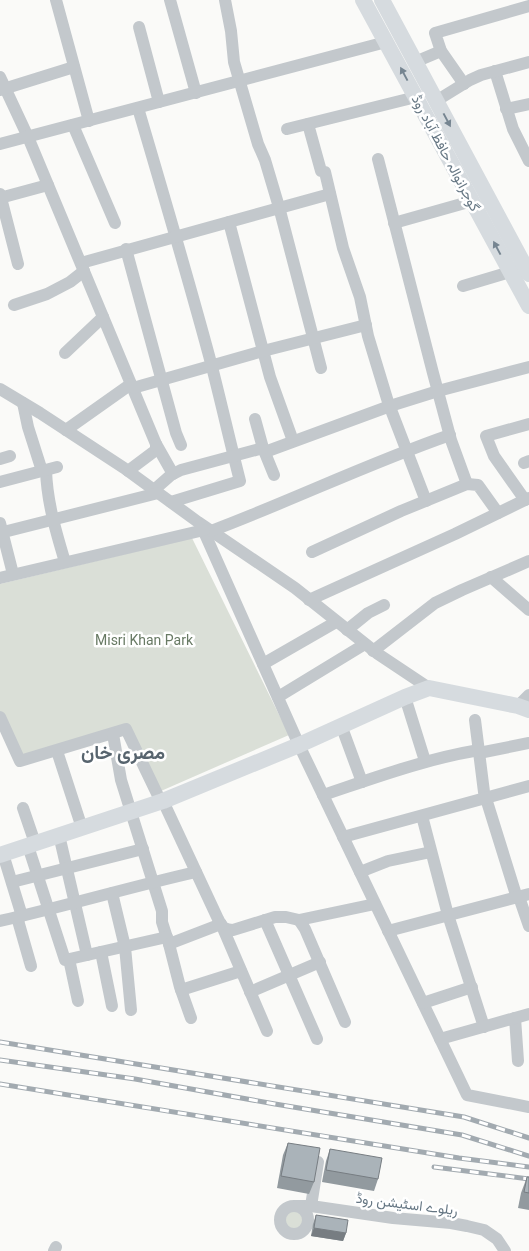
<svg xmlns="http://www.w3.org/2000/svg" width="529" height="1251" viewBox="0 0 529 1251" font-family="Roboto,Vazirmatn,sans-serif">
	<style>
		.green { fill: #dadfd7 }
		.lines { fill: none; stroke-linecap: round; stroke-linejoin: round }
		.minor { stroke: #c3c8cc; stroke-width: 12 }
		.major { stroke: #d6dbdf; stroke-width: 16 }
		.rail-casing { stroke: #a2aab0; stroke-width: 5 }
		.rail { stroke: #fff; stroke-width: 3; stroke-dasharray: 9; stroke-linecap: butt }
		.wall { fill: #929a9f }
		.shaded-wall { fill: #777d82 }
		.building { fill: #aab3b9; stroke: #777d82 }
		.oneway { fill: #768591 }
		.labels { text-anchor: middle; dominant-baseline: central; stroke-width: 5; stroke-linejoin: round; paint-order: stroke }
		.street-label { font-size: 14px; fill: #657683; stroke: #fff }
		.park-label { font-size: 14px; fill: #687a64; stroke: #fff }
		.district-label { font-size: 19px; font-weight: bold; fill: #57646e; stroke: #fff }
	</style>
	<rect width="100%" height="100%" fill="#fafaf8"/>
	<g class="green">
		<path d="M192,538L289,735L161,791L128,727L22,757L0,712V584Z"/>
		<circle cx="294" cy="1220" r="11"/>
	</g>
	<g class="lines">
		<g class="minor">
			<path d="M56,0L89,121"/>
			<path d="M170,0L196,93"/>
			<path d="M225,0L231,31L234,62L258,144L265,160L279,207L321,368"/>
			<path d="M139,27L159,102"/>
			<path d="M415,62L441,51"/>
			<path d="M495,71L513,129L529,161"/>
			<path d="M0,77L28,137L156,444V450L128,471"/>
			<path d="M464,84L441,51L435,33L529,6"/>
			<path d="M0,90L74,67"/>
			<path d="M436,101L470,80L481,75L529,62"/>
			<path d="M138,108C163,193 188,277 211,363C221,402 230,442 240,481L171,502"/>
			<path d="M506,109L529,104"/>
			<path d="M308,124L321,171L325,172L343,248L360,297L368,336L388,402L426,501"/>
			<path d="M73,125L115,223"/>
			<path d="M287,129L416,97"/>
			<path d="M0,144L386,42"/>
			<path d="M378,159L433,373L451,440L467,484"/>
			<path d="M0,194L18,264"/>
			<path d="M0,198L48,185"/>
			<path d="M229,222L270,377L293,441"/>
			<path d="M394,223L472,201"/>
			<path d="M126,249L176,433L181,445"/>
			<path d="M81,263L330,194"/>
			<path d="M463,286L510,272"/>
			<path d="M14,305L47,294L70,282L84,271"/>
			<path d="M65,353L103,317"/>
			<path d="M133,388L263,351L366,325"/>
			<path d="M0,389L40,413L124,468L198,522L295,588L378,654L429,688"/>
			<path d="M23,403L28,427L42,471"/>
			<path d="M255,419L263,448L274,475"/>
			<path d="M66,430L131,384"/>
			<path d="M156,444L173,474"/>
			<path d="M265,452L390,406L438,391L529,367"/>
			<path d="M0,459L10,456"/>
			<path d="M524,463L529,461"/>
			<path d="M46,470C47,502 56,532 65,562"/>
			<path d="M0,482L57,467"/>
			<path d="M154,490L171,475L181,470L263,448"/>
			<path d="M525,500L494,456L486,436L529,424"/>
			<path d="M0,523L13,574"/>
			<path d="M201,525L299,745L467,1095L529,1107"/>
			<path d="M211,531C291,501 369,463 450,435"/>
			<path d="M0,533L158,493"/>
			<path d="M312,552L401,511L467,484L478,485L498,513"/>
			<path d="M491,577L529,610"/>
			<path d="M0,578L204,530"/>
			<path d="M309,600L455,534L529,498"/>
			<path d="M347,630L368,613L384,605"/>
			<path d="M373,651L435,603L462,590L529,561"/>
			<path d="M263,664L336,622"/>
			<path d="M278,697L365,644"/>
			<path d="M405,697L425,761"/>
			<path d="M518,706L529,695"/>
			<path d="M0,717L20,761L126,729L161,802"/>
			<path d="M475,720L484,792L517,898"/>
			<path d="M341,725L362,782"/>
			<path d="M113,734L121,780L162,911V922L169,944L180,987L191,1018"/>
			<path d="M57,751L82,828"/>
			<path d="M479,753L529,743"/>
			<path d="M323,795C374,778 425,759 479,750"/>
			<path d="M163,801L218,919C222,927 224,930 233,930L275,917H286L299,920L375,904"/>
			<path d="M23,808L35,843"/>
			<path d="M422,816L448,915L484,1027"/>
			<path d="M59,835L87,955"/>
			<path d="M343,837L529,786"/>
			<path d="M28,846L65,960L167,937"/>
			<path d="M3,854L22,916"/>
			<path d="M360,872L388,861L431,852"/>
			<path d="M12,882L143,849"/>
			<path d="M112,893L125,947L131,1010"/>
			<path d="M519,897L529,926"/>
			<path d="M17,917L31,966"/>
			<path d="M265,920L317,1039"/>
			<path d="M299,920L305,929L345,1022"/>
			<path d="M0,921C66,906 130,887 196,872"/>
			<path d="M222,926L267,1031"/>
			<path d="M388,931L529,894"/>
			<path d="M169,944L221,924"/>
			<path d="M101,952L112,1006"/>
			<path d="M69,959L78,1001"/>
			<path d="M181,990L241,971"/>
			<path d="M250,992L320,962"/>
			<path d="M423,1003L472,987"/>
			<path d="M515,1018L518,1061"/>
			<path d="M440,1039L529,1014"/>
			<path d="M296,1206H311L393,1218L451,1223L467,1226L484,1230L497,1239L505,1251"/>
			<path d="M311,1206L318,1162"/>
			<circle cx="294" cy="1220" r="14"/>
			<path d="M54,1251L56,1247"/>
		</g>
		<g class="major">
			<path d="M363,0L529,306"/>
			<path d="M382,0L529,274"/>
			<path d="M0,855L163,801L299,745L405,697L429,688L518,706L529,710"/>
		</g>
		<defs>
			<g id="rail">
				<path d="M0,1042L464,1117L529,1138"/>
				<path d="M0,1060L135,1079L275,1104L462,1135L529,1156"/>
				<path d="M0,1084L459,1158L529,1167"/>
				<path d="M434,1167L529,1179"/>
			</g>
		</defs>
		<use href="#rail" class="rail-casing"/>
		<use href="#rail" class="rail"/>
	</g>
	<g class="wall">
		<path d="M288,1143L314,1182L309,1194L277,1188L283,1155Z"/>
		<path d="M330,1149L378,1179L374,1191L322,1182L326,1161Z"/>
		<path d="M527,1177H529V1210L518,1208L521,1193Z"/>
		<path d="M316,1215L346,1233L343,1241L311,1236L313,1224Z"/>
	</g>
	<path class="shaded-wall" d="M314,1228L346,1233L343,1241L311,1236Z"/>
	<g class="building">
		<path d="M288,1143L320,1148L314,1182L281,1176Z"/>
		<path d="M330,1149L382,1158L378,1179L326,1170Z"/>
		<path d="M527,1177H529V1193L524,1192Z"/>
		<path d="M316,1215L348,1220L346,1233L314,1228Z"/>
	</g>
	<defs><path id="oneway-solid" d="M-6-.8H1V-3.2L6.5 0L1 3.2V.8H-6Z" transform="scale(1.25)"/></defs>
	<g class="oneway">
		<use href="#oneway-solid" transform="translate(404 74) rotate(-118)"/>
		<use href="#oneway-solid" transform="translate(447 120) rotate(62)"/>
		<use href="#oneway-solid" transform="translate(497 248) rotate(-118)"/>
	</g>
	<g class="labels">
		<g class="street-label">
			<text transform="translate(446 153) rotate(62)">گوجرانوالہ حافظ آباد روڈ</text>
			<text transform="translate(407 1204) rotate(7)">ریلوے اسٹیشن روڈ</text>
		</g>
		<g class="park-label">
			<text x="144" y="640">Misri Khan Park</text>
		</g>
		<g class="district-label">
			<text x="123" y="752">مصری خان</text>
		</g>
	</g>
</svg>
